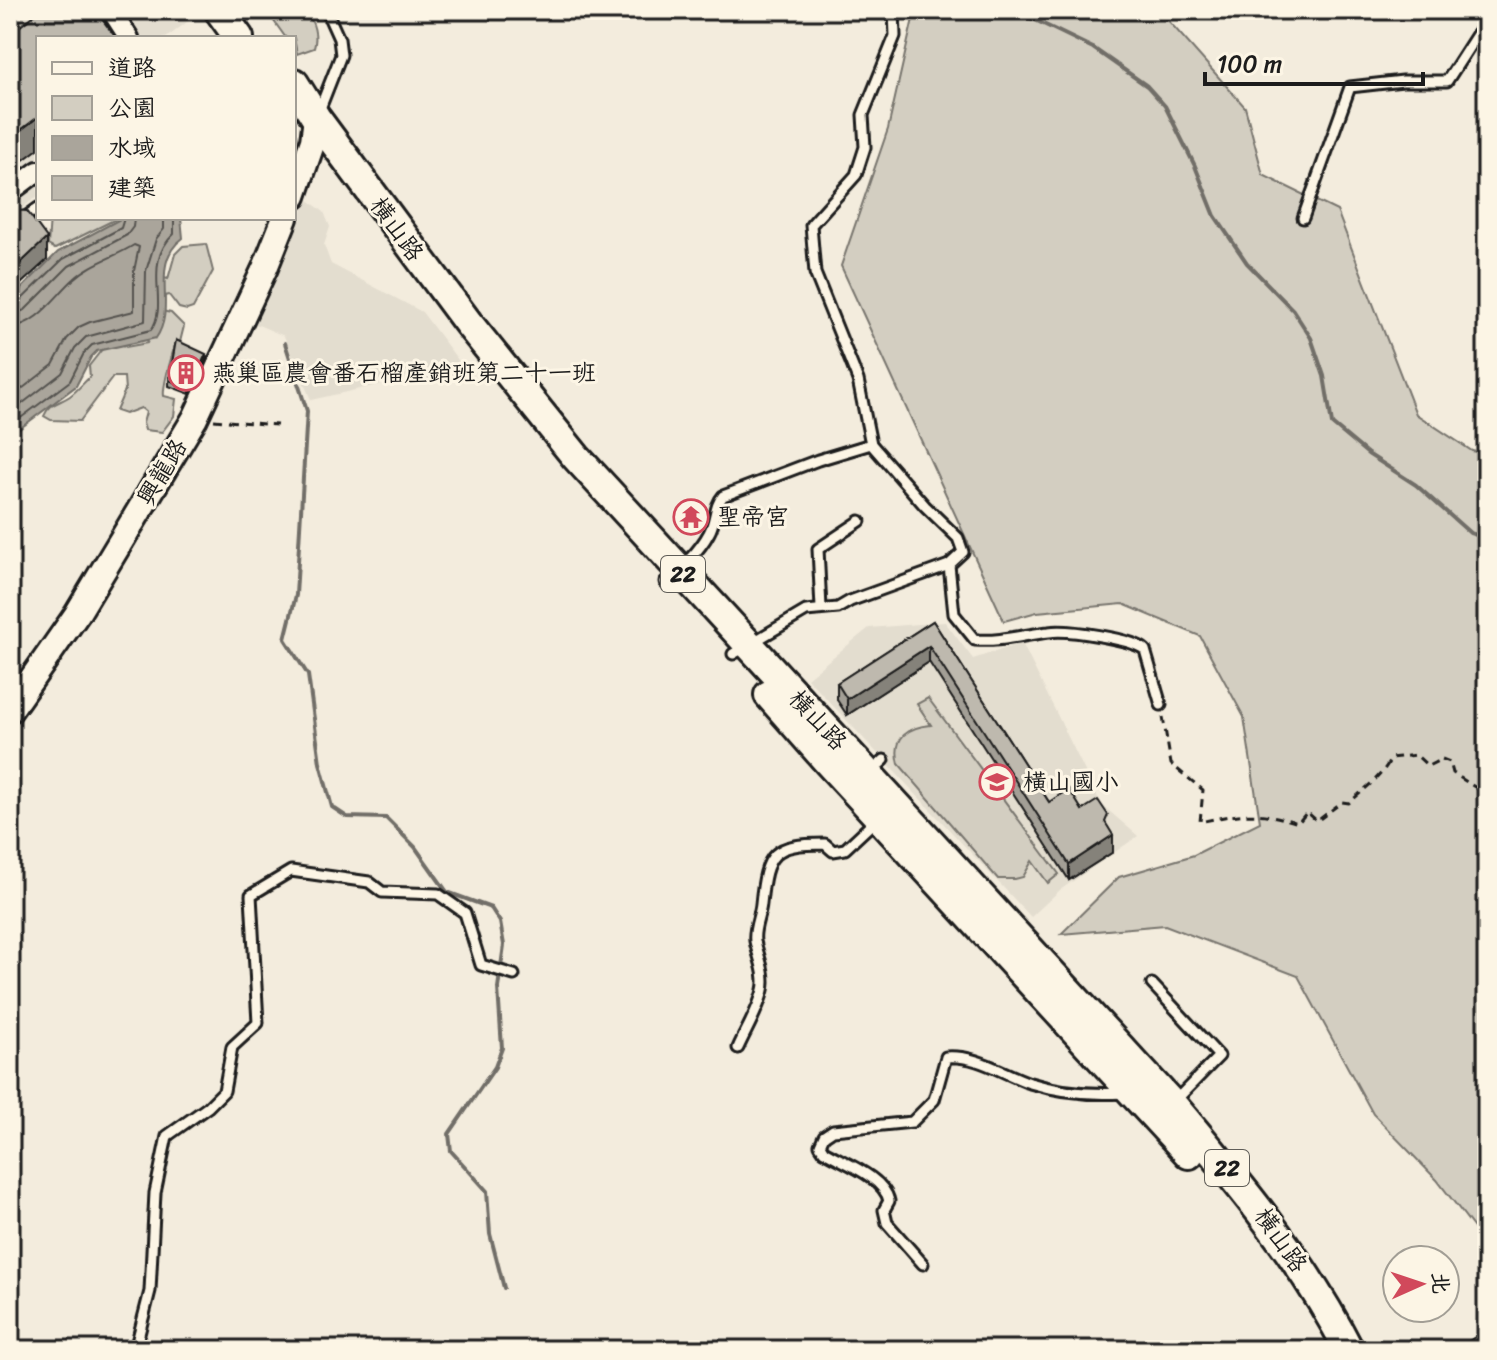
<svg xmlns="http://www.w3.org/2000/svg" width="1497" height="1360" viewBox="0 0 1497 1360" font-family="Sriracha,'LXGW WenKai TC',sans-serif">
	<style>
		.built { fill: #e3ddcf }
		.green { fill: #d3cec1; stroke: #78756e; stroke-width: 2 }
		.water { fill: #aaa59b; stroke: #716e68; stroke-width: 2 }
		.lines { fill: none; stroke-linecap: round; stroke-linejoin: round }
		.shore { stroke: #55534f; stroke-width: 2 }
		.stream { stroke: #716e68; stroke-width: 4 }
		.lane-casing { stroke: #1c1c1c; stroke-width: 15 }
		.street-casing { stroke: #1c1c1c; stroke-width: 24 }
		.secondary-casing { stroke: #1c1c1c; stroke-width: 30 }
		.primary-casing { stroke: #1c1c1c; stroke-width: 34 }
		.path { stroke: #1c1c1c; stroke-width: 3; stroke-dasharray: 8 6; stroke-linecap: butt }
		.lane { stroke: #fcf5e5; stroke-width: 9 }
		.street { stroke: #fcf5e5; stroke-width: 18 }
		.secondary { stroke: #fcf5e5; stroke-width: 24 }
		.primary { stroke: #fcf5e5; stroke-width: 28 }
		.wall { fill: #a39f96; stroke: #1c1c1c; stroke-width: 2 }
		.shaded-wall { fill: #85827a; stroke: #1c1c1c; stroke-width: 2 }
		.building { fill: #beb9ae; stroke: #1c1c1c; stroke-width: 2 }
		.labels { text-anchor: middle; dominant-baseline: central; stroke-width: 6; stroke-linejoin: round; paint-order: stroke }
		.shield { fill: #fcf5e5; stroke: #5f5d58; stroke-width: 2 }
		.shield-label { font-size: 22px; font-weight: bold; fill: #1c1c1c }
		.street-label { font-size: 24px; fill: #1c1c1c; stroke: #fcf5e5 }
		.poi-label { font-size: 24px; fill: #1c1c1c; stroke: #fcf5e5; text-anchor: start }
	</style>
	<rect width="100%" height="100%" fill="#f3ecdd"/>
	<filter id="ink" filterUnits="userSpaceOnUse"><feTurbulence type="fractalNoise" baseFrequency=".0125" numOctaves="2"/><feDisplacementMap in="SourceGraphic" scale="16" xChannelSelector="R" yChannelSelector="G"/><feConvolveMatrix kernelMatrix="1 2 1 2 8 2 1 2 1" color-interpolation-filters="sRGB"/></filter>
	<g filter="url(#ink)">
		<g class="built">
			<path d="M10,10H197L199,13L166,38H38V196L17,212L10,213Z"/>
			<path d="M303,196L324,212L330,227L324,245L331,264L422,312L470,376L420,384L417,376L311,400L284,336L256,324Z"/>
			<path d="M945,622L973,659L1022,643L1101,804L1138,836L1060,890L1031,917L807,678L869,628Z"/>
		</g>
		<g class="green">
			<path d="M266,10H305C314,22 318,34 314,48L297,54L294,38H286Z"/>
			<path d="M915,10H1159L1245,107L1263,175L1337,211L1416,414L1472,451L1487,454V1245L1437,1180L1373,1114L1298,976L1165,925L1061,934L1119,877L1194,855L1260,822L1244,717L1200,636L1123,604L1037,612L1004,621L841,266L888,129Z"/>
			<path d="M50,218H118L55,249L48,245Z"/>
			<path d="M206,244L213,271L193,308L187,310L179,308L169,295L159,297L156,276L168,279L175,254L183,246Z"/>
			<path d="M162,311L171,313L184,326L180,342L175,344C172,357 162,385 164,396L176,399L174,416L162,432L145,430L143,423L146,412L141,408L125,414L116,411L125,390L124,377H113L80,421L51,420L44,416C49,403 60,403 70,396C77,391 84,382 90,377L89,366L107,343L119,342L126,347L147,343Z"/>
			<path d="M928,698L1059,874L1048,883L1032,861L1023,877L1015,879H998L899,764C892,737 908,727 931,725L917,704Z"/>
		</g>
		<path class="water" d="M122,218H181L183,238C148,264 178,307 156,338L97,351L91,357L76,386L10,436V300L58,252Z"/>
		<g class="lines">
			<g class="shore">
				<path d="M10,305L19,302L63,259L121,228L124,218"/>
				<path d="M10,315L25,310L69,266L127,235L133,227L134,218"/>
				<path d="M10,327C37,326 55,296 74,279C91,263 115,257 134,245L139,247L134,271V311L90,322L79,327L67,339L53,365L10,398"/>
				<path d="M10,413L62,373L75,348L86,337L145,321L146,271L156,239L164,229V218"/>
				<path d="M10,426L70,381L84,353L92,345L151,330C170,304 141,264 174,234V218"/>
			</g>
			<g class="stream">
				<path d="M1003,10L1033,19L1093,48L1147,86L1165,106L1195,166L1215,216L1247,263L1293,310L1311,338L1324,376L1332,424L1368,454L1416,485L1470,533L1487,538"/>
				<path d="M285,343L307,411L296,595L285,639L308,675L320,763L332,807L347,817L386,818L415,847L447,892L491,908L500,922L504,945L498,988L502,1048L495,1067L449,1134L451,1151L487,1191L490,1234L504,1288"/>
			</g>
			<defs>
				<g id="lane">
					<path d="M319,111L341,55L339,39L326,10"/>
					<path d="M1303,218L1350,87L1403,81H1447L1487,19"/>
					<path d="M10,223L27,216L38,208"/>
					<path d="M949,565L954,614L975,640C1001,642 1023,635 1049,632C1066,629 1134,639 1145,650L1161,705"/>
					<path d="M665,582C681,568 699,552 709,533C716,521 714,506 723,496L818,460L871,444"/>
					<path d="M821,608L818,549L860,521"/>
					<path d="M733,654L806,611L838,608L850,601L949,565L963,552L958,538L925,506L871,444L858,380L815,273L811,225L856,175L865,147L863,115L895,36L894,10"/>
					<path d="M870,773L884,760"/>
					<path d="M1152,984L1219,1056L1174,1102"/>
					<path d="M738,1048C746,1030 759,1009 763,990C767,975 758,956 755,941C753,929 760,916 761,904C766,852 773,844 825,844L833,851L845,849L875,821"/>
					<path d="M923,1264L887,1223L884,1210L889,1201C884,1177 844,1163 824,1151L820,1145L824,1136L833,1130L912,1122L934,1100L946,1057C978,1055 1001,1073 1030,1083C1062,1093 1091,1095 1124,1093"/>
					<path d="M135,1350L150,1291L155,1193L167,1136L208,1107L224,1091L232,1047L258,1023L251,895L291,871L369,882L382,892L438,894L465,913L481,965L514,975"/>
				</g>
				<g id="street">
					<path d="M111,10L129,38"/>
					<path d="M10,192L38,171"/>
				</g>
				<g id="secondary">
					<path d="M294,196L313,141L316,118"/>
					<path d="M10,710L77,614L195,418L265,268L285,218"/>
				</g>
				<g id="primary">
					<path d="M219,10L239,38"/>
					<path d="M294,83L316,118L468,323L576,457L1172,1104C1238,1182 1302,1258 1349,1350"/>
					<path d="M769,695L828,762L1189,1154"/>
				</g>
			</defs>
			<use href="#lane" class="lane-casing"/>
			<use href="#street" class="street-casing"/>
			<use href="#secondary" class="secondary-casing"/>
			<use href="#primary" class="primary-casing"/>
			<g class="path">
				<path d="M214,420L277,425"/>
				<path d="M1163,717L1171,764L1203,790L1200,822C1240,813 1259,810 1298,823L1307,812L1317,821L1342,802L1349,803C1365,788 1382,777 1391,758L1416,755L1428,766L1442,759L1450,762L1453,773L1487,795"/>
			</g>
			<use href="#lane" class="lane"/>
			<use href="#street" class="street"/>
			<use href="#secondary" class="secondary"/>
			<use href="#primary" class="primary"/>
		</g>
		<g class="wall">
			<path d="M206,359L190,394L169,386V380Z"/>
			<path d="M933,621L1049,802L1082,810L1108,827L1113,852L1069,880L929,662L847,715L837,700V683Z"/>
		</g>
		<g class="shaded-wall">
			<path d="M38,117V149L10,170V138Z"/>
			<path d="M47,238V260L10,294V273Z"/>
			<path d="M206,354V359L190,394V388Z"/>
			<path d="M929,646V662L847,715V699Z"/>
			<path d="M1113,835V852L1069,880V864Z"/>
		</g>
		<g class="building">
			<path d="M41,10H95L116,38H38V117L10,138V34Z"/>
			<path d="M10,210L27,211L47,238L10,273Z"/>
			<path d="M176,340L206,354L190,388L169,380Z"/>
			<path d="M933,621L1049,802L1069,789L1082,810L1098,800L1108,815L1105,822L1113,835L1069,864L929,646L847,699L837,683Z"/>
			<path d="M1478,1335L1487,1350H1456Z"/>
		</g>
	</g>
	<defs>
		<symbol id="building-ring" viewBox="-11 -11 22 22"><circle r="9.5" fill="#fcf5e5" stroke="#d1495b" stroke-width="1.5"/><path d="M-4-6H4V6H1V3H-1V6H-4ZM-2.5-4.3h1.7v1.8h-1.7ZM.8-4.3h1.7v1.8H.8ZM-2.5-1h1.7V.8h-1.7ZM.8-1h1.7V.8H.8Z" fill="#d1495b"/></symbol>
		<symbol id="temple-ring" viewBox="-11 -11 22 22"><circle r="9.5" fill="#fcf5e5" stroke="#d1495b" stroke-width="1.5"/><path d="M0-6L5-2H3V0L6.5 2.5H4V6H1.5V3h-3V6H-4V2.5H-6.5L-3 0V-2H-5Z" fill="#d1495b"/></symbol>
		<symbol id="school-ring" viewBox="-11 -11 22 22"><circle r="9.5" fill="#fcf5e5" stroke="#d1495b" stroke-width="1.5"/><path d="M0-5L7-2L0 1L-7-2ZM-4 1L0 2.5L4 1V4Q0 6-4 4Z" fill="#d1495b"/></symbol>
	</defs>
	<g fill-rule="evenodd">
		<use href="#building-ring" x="166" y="353" width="40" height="40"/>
		<use href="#temple-ring" x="671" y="497" width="40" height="40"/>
		<use href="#school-ring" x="977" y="762" width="40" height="40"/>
	</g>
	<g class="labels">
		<g class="shield">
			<rect x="661" y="556" width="44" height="36" rx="6"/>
			<rect x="1205" y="1150" width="44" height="36" rx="6"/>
		</g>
		<g class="shield-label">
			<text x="683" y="574">22</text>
			<text x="1227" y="1168">22</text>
		</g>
		<g class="street-label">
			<text transform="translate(397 229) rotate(54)">橫山路</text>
			<text transform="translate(162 472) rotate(-59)">興龍路</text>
			<text transform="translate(818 720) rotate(47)">橫山路</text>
			<text transform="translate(1281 1240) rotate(55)">橫山路</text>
		</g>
		<g class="poi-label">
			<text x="212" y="373">燕巢區農會番石榴產銷班第二十一班</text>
			<text x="717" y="517">聖帝宮</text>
			<text x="1023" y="782">橫山國小</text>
		</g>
	</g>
	<rect width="1497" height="1360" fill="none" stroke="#fcf5e5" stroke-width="40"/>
	<rect x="20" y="20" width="1457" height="1320" fill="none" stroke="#1c1c1c" stroke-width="3" filter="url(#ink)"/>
	<rect x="36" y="36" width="260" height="184" fill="#fcf5e5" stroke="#a29e95" stroke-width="2"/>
	<rect x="52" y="62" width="40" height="12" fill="#fcf5e5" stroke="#a29e95" stroke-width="2"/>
	<text x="108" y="76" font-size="24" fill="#1c1c1c">道路</text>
	<rect x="52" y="96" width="40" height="24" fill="#d3cec1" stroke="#a29e95" stroke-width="2"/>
	<text x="108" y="116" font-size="24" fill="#1c1c1c">公園</text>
	<rect x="52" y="136" width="40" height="24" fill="#aaa59b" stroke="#a29e95" stroke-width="2"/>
	<text x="108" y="156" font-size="24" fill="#1c1c1c">水域</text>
	<rect x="52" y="176" width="40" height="24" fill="#beb9ae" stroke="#a29e95" stroke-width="2"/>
	<text x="108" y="196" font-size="24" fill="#1c1c1c">建築</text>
	<g transform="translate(1421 1284) rotate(87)"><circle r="38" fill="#fcf5e5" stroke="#a29e95" stroke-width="2"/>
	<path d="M0-6L14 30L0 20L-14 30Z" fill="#d1495b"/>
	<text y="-12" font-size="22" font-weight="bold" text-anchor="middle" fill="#1c1c1c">北</text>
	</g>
	<path d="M1205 72v12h218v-12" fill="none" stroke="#1c1c1c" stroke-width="4"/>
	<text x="1217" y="72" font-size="24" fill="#1c1c1c" stroke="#fcf5e5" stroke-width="6" paint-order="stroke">100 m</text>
</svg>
